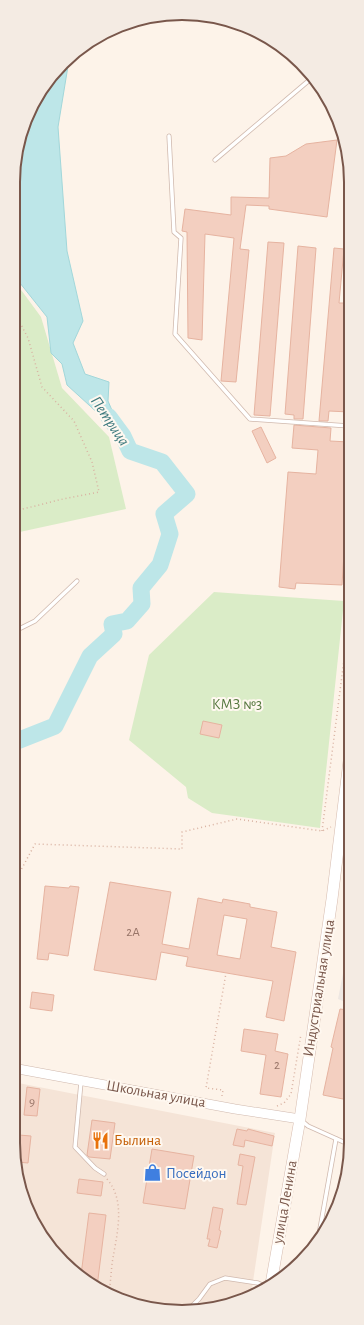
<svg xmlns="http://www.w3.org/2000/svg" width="364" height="1325" viewBox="0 0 364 1325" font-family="'Alegreya Sans',sans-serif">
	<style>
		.residential { fill: #f5e4d7 }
		.industrial { fill: #eee7e2 }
		.green { fill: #daecc7 }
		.water { fill: #bde6e8; stroke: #a2d7da }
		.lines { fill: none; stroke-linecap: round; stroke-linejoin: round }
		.river { stroke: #bde6e8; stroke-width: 17 }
		.building { fill: #f3cfc0; stroke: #e6b3a0; fill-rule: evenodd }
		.service-casing { stroke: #d0b9ae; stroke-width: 5 }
		.tertiary-casing { stroke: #d0b9ae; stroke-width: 10 }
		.secondary-casing { stroke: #d6bbae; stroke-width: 12 }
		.path { stroke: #d9b2a2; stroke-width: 1.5; stroke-dasharray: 1 3; stroke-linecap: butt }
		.service { stroke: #fff; stroke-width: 3.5 }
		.tertiary { stroke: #fff; stroke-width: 9 }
		.secondary { stroke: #fff; stroke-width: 11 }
		.labels { text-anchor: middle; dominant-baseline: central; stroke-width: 4; stroke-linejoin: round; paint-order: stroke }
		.number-label { font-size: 13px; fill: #987568 }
		.park-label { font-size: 15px; fill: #577940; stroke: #fff8f0 }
		.street-label { font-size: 15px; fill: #79574b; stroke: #fff8f0 }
		.food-label { font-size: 15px; fill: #c56008; stroke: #fff8f0; text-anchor: start }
		.shop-label { font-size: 15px; fill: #366cbe; stroke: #fff8f0; text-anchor: start }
		.water-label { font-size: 16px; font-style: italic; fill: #3e7a7e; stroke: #fff8f0 }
		.rim { fill: none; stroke: #79574b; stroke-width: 2 }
	</style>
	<rect width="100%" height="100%" fill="#fdf3e9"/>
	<path class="residential" d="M13,1082L275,1133L251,1295L236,1303L171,1312L107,1295L55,1255L26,1207L13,1143Z"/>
	<g class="industrial">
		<path d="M348,948V1003L338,999Z"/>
		<path d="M348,1155V1176L335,1209L345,1159H347Z"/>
	</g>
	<g class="green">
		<path d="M16,283L41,317L62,388L109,437L126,509L15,533Z"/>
		<path d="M214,592L344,601L320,828L212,813L188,798L186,787L129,740L149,655Z"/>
	</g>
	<path class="water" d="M69,60L58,127L67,251L83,321L73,343L85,374L109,382L108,401L123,436L67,385L62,364L51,353L47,317L16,278V149L41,88Z"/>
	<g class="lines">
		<path class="river" d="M14,740L17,741L55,726L90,656L114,634L112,624L127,621L142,604L141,588L160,565L170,534L164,514L187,494L162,462L130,451L123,436L109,417"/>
	</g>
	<g class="building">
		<path d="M337,140L327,217L269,209V206L246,205L240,249L249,250L236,382L221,381L234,238L205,234L202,340L188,338L187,232L182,231L185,209L231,215V197L269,198L270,158L286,156L306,144Z"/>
		<path d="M268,242L284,243L270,416L254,415Z"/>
		<path d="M298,246L316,248L303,419H294V415L285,414Z"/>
		<path d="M334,248L344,249L339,303H349V412L329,411L328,421H319Z"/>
		<path d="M294,425L331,428L330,441L349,442V475L342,585L296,583L295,589L279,587L288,472L316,474L318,450L292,448Z"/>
		<path d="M261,427L276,458L267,463L252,431Z"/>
		<path d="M203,721L222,725L219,738L200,734Z"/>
		<path d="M110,882L171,892L162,944L189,949L198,898L222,903L223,899L234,901L250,904V907L277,912L271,947L296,952L284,1021L266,1017L273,981L186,966L188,957L161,952L156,980L94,970ZM224,915L247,919L240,959L217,955Z"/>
		<path d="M45,886L69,888L70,886L79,887L68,956L49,953L48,960L37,959Z"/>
		<path d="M32,992L54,995L52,1011L30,1008Z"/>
		<path d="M340,1009L348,1010V1100L323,1095L333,1048L331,1047Z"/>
		<path d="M244,1029L278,1034L275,1051L288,1054L281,1097L260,1094L266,1055L241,1051Z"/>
		<path d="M27,1087L40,1089L37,1116L24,1115Z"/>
		<path d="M92,1120L115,1123L110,1159L89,1157L87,1155Z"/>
		<path d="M237,1129L247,1131L248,1129L274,1136L272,1146L245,1140L244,1147L233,1145Z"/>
		<path d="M19,1135L31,1136L28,1163L17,1162L16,1158Z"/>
		<path d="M152,1149L194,1156L185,1209L143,1203Z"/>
		<path d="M240,1154L255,1157L246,1205L237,1204L243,1166L238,1165Z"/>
		<path d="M79,1179L103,1182L101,1196L77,1193Z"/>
		<path d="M213,1207L223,1209L219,1230L221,1231L217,1248L208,1246L210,1239H207Z"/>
		<path d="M89,1213L106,1215L97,1287L81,1275Z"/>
	</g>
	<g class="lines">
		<defs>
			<g id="service">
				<path d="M169,136L174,232L181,238L175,334L250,419L349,426"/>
				<path d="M215,160L313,77"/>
				<path d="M15,631L35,621L77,581"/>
				<path d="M14,936V932"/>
				<path d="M81,1082L75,1147L95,1168L104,1174"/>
				<path d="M302,1121L308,1126L348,1144"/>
				<path d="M318,1240L336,1139"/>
				<path d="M189,1309L199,1299L210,1284L225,1278L258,1283L266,1287"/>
			</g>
			<path id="tertiary" d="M13,1068L235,1109L300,1119"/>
			<path id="secondary" d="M271,1284L300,1119L332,899L349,761"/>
		</defs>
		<use href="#service" class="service-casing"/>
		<use href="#tertiary" class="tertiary-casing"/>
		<use href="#secondary" class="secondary-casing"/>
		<g class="path">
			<path d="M15,511L63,499L99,492L92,462L74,421L42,387L28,338L16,315"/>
			<path d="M322,831L349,621"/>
			<path d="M14,883L35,844L182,849V832L237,819L322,831L331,827"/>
			<path d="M222,1096L223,1090L206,1088L226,973"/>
			<path d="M277,1106L284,1103L291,1094L301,1034"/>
			<path d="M107,1179C127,1202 116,1237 112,1264C111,1275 110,1285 109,1295"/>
		</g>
		<use href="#service" class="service"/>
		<use href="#tertiary" class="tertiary"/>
		<use href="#secondary" class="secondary"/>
	</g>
	<defs>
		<symbol id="restaurant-bare" viewBox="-9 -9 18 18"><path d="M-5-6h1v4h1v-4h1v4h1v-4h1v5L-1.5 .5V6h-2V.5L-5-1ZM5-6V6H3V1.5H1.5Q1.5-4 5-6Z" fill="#e8710a" stroke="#fff8f0" stroke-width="2.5" paint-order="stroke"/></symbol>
		<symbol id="shop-bare" viewBox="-9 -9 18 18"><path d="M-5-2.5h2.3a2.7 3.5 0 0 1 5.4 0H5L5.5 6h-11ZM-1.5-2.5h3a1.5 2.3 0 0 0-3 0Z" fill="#3f7fe0" stroke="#fff8f0" stroke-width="2.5" paint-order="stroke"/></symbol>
	</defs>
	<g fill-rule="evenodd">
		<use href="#restaurant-bare" x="88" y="1128" width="25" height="25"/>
		<use href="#shop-bare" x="140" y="1160" width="25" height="25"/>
	</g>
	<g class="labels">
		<g class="number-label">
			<text x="133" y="932">2А</text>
			<text x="277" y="1065">2</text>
			<text x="32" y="1102">9</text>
		</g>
		<g class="park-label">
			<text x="237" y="704">КМЗ №3</text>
		</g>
		<g class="street-label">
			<text transform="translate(319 988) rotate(-81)">Индустриальная улица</text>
			<text transform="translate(156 1094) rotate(10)">Школьная улица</text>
			<text transform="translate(285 1202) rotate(-80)">улица Ленина</text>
		</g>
		<g class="food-label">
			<text x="114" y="1140">Былина</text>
		</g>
		<g class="shop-label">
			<text x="166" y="1173">Посейдон</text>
		</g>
		<g class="water-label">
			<text transform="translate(110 421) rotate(56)">Петрица</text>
		</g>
	</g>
	<path d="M0 0H364V1325H0ZM182 20H182A162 162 0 0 1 344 182V1143A162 162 0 0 1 182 1305H182A162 162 0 0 1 20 1143V182A162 162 0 0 1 182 20Z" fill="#f4ebe3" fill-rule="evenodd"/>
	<path class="rim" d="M182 20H182A162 162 0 0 1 344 182V1143A162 162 0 0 1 182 1305H182A162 162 0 0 1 20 1143V182A162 162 0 0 1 182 20Z"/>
</svg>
